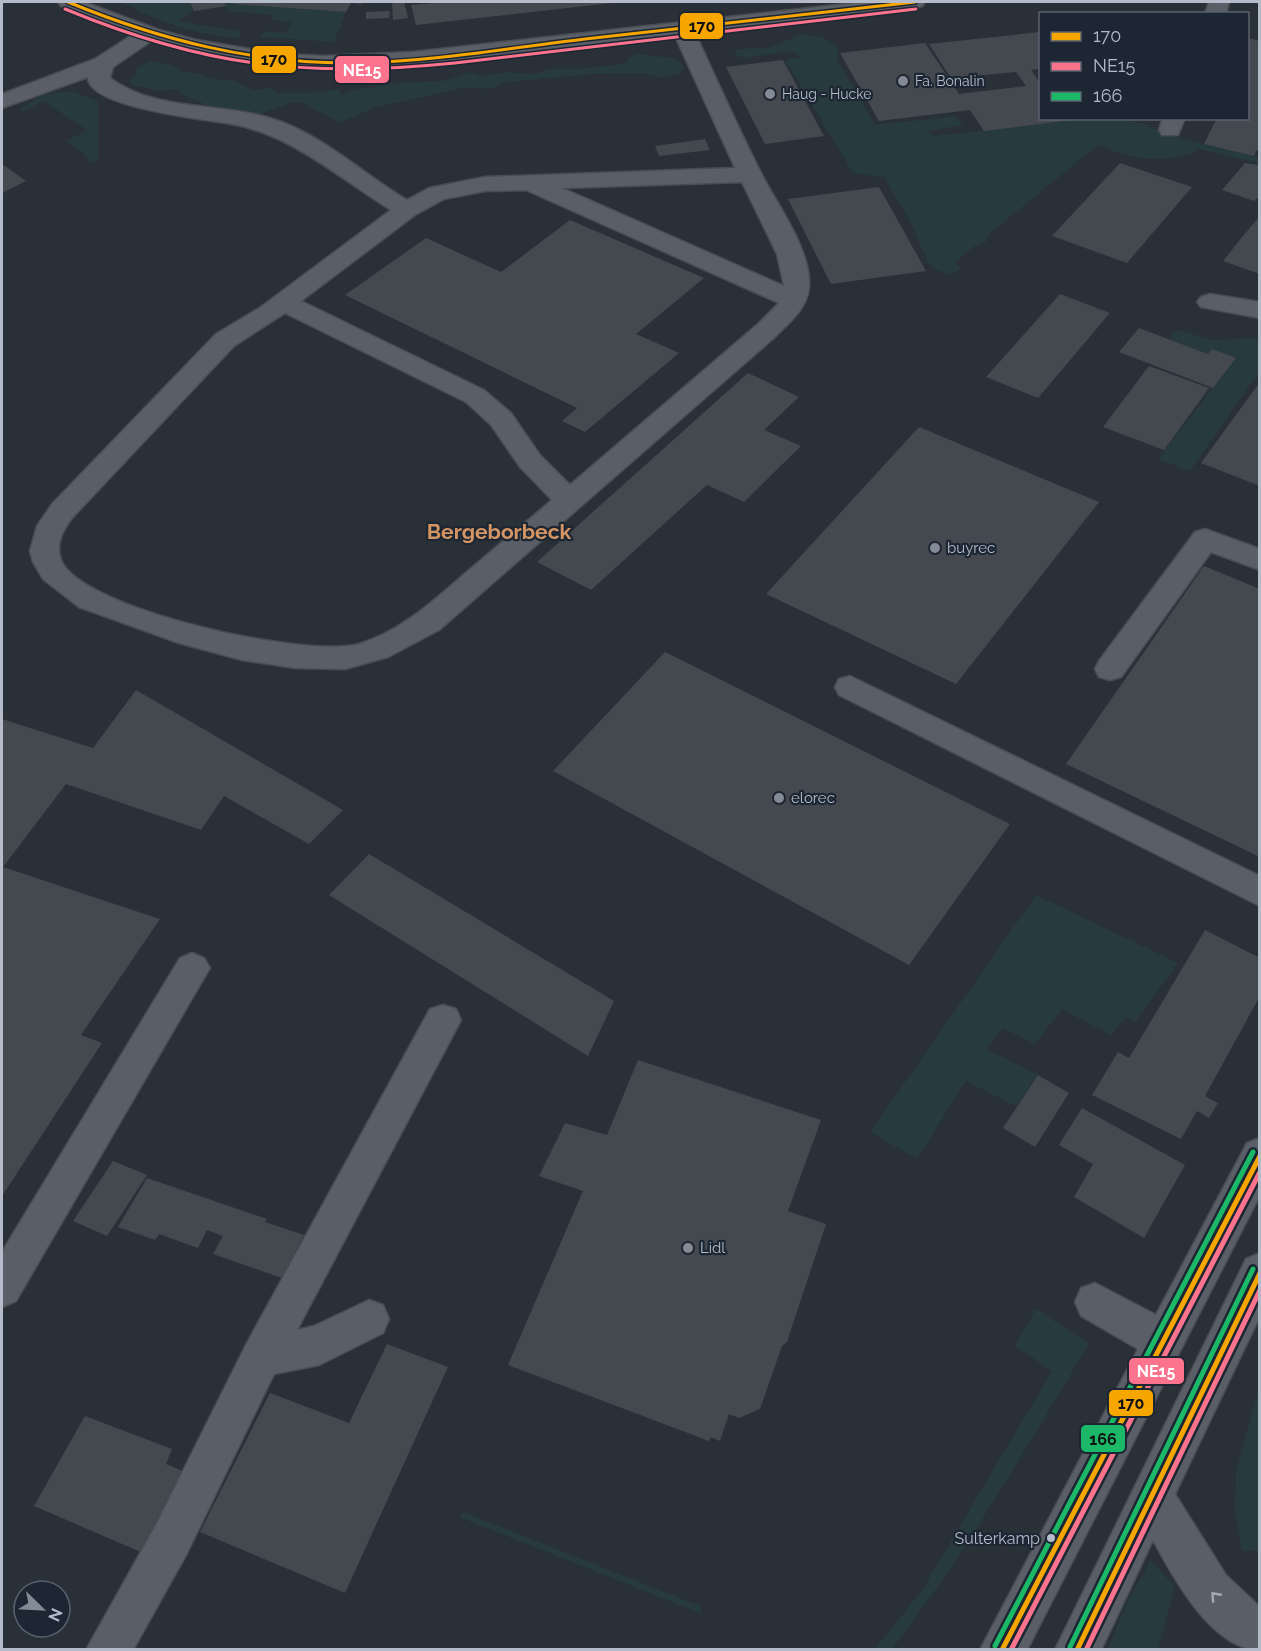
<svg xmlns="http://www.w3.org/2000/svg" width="1261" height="1651" viewBox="0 0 1261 1651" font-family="Raleway,sans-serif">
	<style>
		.green { fill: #273a3e }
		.building { fill: #444950 }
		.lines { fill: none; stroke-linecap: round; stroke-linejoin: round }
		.minor-casing { stroke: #484c53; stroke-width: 3 }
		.minor { fill: #5a5e66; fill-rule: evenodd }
		.bus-1-far1-casing { stroke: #1d2633; stroke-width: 6 }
		.bus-1-casing { stroke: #1d2633; stroke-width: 10 }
		.bus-2-far1-casing { stroke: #1d2633; stroke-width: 6 }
		.bus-2-casing { stroke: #1d2633; stroke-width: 10 }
		.bus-3-casing { stroke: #1d2633; stroke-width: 10 }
		.bus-1-far1 { stroke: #f7a600; stroke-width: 3 }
		.bus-1 { stroke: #f7a600; stroke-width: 5 }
		.bus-2-far1 { stroke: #fc738d; stroke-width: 3 }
		.bus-2 { stroke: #fc738d; stroke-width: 5 }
		.bus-3 { stroke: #1ab867; stroke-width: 5 }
		.oneway { stroke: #a2a9b5 }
		.poi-dot { fill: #848b96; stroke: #1d2633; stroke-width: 2 }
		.bus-dot { fill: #b4bcc9; stroke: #1d2633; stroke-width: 2 }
		.labels { text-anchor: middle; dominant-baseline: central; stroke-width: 4.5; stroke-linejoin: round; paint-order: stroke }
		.far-poi-label { font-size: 14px; fill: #b4bcc9; stroke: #1d2633; text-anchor: start }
		.poi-label { font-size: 15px; fill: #b4bcc9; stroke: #1d2633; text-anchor: start }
		.near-bus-label { font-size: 16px; fill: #b4bcc9; stroke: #1d2633; text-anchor: end }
		.district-label { font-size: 21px; font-weight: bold; fill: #d59563; stroke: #1d2633 }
		.line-badge { stroke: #1d2633; stroke-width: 2 }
		.badge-label { font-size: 16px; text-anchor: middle; font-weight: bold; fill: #fff }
		.pale-badge-label { font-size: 16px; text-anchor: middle; font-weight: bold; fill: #111 }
	</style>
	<rect width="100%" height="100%" fill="#2a3038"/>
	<g class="green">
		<path d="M121,2H190L194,11L178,21L242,32L238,38C196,35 158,22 121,2Z"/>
		<path d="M224,2H235L234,4L346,12L334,42L260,37L264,31L285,33L292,22L271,20L273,15L227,11Z"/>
		<path d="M803,34L822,37L838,46V61L875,125L956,116L963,125L927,131L934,136L984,131L994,125L1021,126L1083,119H1117L1141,123L1182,139L1259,157V163L1194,148L1197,152C1163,164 1130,159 1098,145L989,234L986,242L973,247L955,263L962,268L951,275L936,270L927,261L913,227L885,178L853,173L785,60L802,57L792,51L744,58L734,55L737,49L767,48Z"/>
		<path d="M638,54L672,58L681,62L683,68L679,74L664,78L643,73L595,74L506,82L491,89L463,88L373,108L342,122C332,119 313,109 305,103H290L253,117L207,105L185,96L178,89L159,91L132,85L130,80L136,73V69L150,61L173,65L184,72L198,73L213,79L232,80L254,90L271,87L278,93H312L339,89L341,96L354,90L397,83L443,81L469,72L480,76L506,72L535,74L547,69H581L626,63L629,58Z"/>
		<path d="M71,91L98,101V160L90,162L82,151L66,141L87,130L43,101L22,112L20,109L42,95Z"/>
		<path d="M1178,330L1213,340L1259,338V372L1190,471L1158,459L1236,358L1212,349L1208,354L1168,338Z"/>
		<path d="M1036,895L1178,963L1135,1022L1126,1018L1111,1035L1062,1009L1035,1044L1003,1028L986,1049L1038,1075L1016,1106L966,1081L917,1159L870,1132Z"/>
		<path d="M1036,1309L1089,1344C1026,1448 966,1553 892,1649H875L922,1590L1052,1371L1015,1346Z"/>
		<path d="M1259,1386V1551H1242L1235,1508L1236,1472Z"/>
		<path d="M463,1512L700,1606L702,1614L459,1517Z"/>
		<path d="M1151,1560L1175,1587L1158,1649H1108L1126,1604Z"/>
	</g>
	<g class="building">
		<path d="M190,2H224L226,6L194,11Z"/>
		<path d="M235,2H362L361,4L351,3L346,12L233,4Z"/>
		<path d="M392,2H404L408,18L393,20Z"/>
		<path d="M445,2H612V3L416,25L411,5Z"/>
		<path d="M390,11L389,18L366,19V12Z"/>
		<path d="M1040,32V69L1031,70L1040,83V118L1072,120L984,131L970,110L879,121L840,53L925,43L959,94L1026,86L1016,72L951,78L929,44Z"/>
		<path d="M1248,38L1260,41V151L1256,150L1254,156L1204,144L1217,118H1248Z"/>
		<path d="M783,60L824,136L765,144L726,67Z"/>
		<path d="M705,139L710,150L659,156L655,146Z"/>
		<path d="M1120,163L1192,187L1127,263L1052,236Z"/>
		<path d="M1245,163L1260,165V196L1254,201L1222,190Z"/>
		<path d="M2,164L26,181L2,193Z"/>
		<path d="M879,187L926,271L831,284L788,199Z"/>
		<path d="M1260,216V274L1223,261L1243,236Z"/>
		<path d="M570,220L704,278L636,334L679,353L585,432L562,421L577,408L345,295L426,238L501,272Z"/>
		<path d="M1060,294L1110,313L1038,398L986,377Z"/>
		<path d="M1139,328L1208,354L1212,349L1236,358L1213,388L1119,352Z"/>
		<path d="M1149,366L1209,388L1164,450L1103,427Z"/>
		<path d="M748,373L799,397L764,430L801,446L744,502L707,485L591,590L537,562Z"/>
		<path d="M1260,382V486L1201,463Z"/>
		<path d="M919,427L1099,502L956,684L766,594Z"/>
		<path d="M1204,566L1260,589V857L1066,764Z"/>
		<path d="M665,652L1010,824L909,965L553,771Z"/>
		<path d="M136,690L343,810L309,844L224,796L201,830L66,784L3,867L160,919L81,1035L102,1043L2,1196V719L93,748Z"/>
		<path d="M369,854L614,1001L588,1056L329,895Z"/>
		<path d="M1205,930L1260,958V996L1205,1096L1218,1103L1209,1118L1197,1111L1181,1139L1092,1095L1118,1052L1129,1058Z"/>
		<path d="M638,1060L821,1120L788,1211L826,1224L787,1342L782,1346L760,1409L739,1418L729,1414L720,1441L711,1437L709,1441L508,1365L583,1191L539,1176L565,1123L607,1135Z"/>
		<path d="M1038,1075L1069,1093L1035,1147L1003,1128Z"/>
		<path d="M1082,1108L1185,1165L1144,1238L1074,1197L1093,1164L1059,1145Z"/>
		<path d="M113,1161L147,1175L107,1236L73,1221Z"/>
		<path d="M147,1178L267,1219L265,1222L304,1235L282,1278L213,1254L223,1236L207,1230L198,1248L159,1234L155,1240L118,1227Z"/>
		<path d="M387,1344L448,1367L345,1593L200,1532L270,1393L349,1423Z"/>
		<path d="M85,1416L172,1449L166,1464L187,1473L143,1553L34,1506Z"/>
	</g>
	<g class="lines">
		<defs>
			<g id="minor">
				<path d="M58,2H84L159,30L196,40L280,54L324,56L413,52L864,2H925L922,6L915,8L695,33C717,80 738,128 762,175C778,206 812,251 809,288C807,308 790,322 776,336L439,630L388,657L345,669L295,668L242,660L179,643L79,607L43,579L33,562L30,551L37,526L52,504L216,334L261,307L391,210C337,177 291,133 226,123C203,119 87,107 88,77L2,108V94L95,59L132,35L61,6ZM675,36L735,168L485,177L429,188L407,200C363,174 323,135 273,119C221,102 155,112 110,78L113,67L151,41L236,61L280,67L368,69ZM742,182L777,254L784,286L562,188ZM526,190L779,303L758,324L570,485L540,455L511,413L484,390L301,301L415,215L444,199L485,191ZM285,313L466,402L491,425L520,467L552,500C524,524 496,547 468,571C435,599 402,631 359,644C309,659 81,610 61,560C55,544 63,530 72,518L234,346Z"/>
				<path d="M1209,2H1229L1226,14H1205Z"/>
				<path d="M1163,118H1185L1178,135H1162L1159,130Z"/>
				<path d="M1210,294L1260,302V318L1201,307L1197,302L1201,297Z"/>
				<path d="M1205,529L1260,549V570L1211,552L1121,677L1110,680L1099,677L1095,669L1099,661L1195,532Z"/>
				<path d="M850,676L1260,876V906L839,695L835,687L839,679Z"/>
				<path d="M192,953L204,958L210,968L204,978L16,1301L2,1307V1252L180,958Z"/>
				<path d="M443,1005L456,1009L461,1020L297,1330L314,1326L369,1300L383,1305L389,1319L383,1333L319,1365L274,1374L186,1555L133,1650H86L156,1525L247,1343L430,1009Z"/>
				<path d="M1260,1138V1195L1027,1650H980L1138,1349L1081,1316L1075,1302L1081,1288L1095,1283L1156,1315L1247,1143Z"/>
				<path d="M1260,1253V1316L1175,1494L1226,1575L1260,1607V1650C1212,1650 1173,1577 1153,1540L1101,1650H1055L1246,1259Z"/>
			</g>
		</defs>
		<use href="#minor" class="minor-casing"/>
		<use href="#minor" class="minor"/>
		<defs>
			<path id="bus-1-far1" d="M68,2C160,40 254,64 355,63C432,62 509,48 585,39C695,26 805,14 915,2"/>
			<g id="bus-1">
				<path d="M1002,1650L1260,1156"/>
				<path d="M1077,1650L1260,1273"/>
			</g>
			<path id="bus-2-far1" d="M65,9C205,67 306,78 455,63L916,9"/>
			<g id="bus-2">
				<path d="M1011,1650L1260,1172"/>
				<path d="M1086,1650L1260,1290"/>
			</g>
			<g id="bus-3">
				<path d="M995,1646L1253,1152"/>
				<path d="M1070,1647L1253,1269"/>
			</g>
		</defs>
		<use href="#bus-1-far1" class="bus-1-far1-casing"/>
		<use href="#bus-1" class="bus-1-casing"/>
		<use href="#bus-2-far1" class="bus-2-far1-casing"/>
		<use href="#bus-2" class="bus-2-casing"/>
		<use href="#bus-3" class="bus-3-casing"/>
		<use href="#bus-1-far1" class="bus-1-far1"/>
		<use href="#bus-1" class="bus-1"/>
		<use href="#bus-2-far1" class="bus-2-far1"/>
		<use href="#bus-2" class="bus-2"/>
		<use href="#bus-3" class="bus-3"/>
	</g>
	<defs><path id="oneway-chevron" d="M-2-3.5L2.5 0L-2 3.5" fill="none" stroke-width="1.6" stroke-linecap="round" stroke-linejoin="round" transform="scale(1.5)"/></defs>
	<use class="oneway" href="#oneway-chevron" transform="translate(1215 1596) rotate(-132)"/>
	<g class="poi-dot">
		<circle cx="903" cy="81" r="6"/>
		<circle cx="770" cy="94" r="6"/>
		<circle cx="935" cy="548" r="6"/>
		<circle cx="779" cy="798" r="6"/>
		<circle cx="688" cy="1248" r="6"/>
	</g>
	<circle class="bus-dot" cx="1051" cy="1538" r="5"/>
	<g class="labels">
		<g class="far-poi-label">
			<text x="915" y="81">Fa. Bonalin</text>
			<text x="782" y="94">Haug - Hucke</text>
		</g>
		<g class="poi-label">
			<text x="947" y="548">buyrec</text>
			<text x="791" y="798">elorec</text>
			<text x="700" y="1248">Lidl</text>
		</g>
		<g class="near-bus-label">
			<text x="1040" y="1538">Sulterkamp</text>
		</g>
		<g class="district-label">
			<text x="499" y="531">Bergeborbeck</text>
		</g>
	</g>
	<g class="line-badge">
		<rect x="679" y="12" width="45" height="28" rx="6" fill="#f7a600"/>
		<rect x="251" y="45" width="46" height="29" rx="6" fill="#f7a600"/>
		<rect x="334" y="55" width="56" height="29" rx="6" fill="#fc738d"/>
		<rect x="1128" y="1357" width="57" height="28" rx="6" fill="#fc738d"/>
		<rect x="1108" y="1389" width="46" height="28" rx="6" fill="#f7a600"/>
		<rect x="1080" y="1424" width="46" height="29" rx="6" fill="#1ab867"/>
	</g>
	<g class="badge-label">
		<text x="362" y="76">NE15</text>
		<text x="1156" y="1377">NE15</text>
	</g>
	<g class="pale-badge-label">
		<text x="702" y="32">170</text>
		<text x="274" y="65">170</text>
		<text x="1131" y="1409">170</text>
		<text x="1103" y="1445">166</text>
	</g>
	<rect width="1261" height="1651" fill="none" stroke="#b4bcc9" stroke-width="6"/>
	<rect x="1039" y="12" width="210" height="108" fill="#1d2633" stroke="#59626f" stroke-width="1.5"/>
	<rect x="1051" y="32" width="30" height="9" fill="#f7a600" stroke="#59626f" stroke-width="1.5"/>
	<text x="1093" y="42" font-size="18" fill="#b4bcc9">170</text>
	<rect x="1051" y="62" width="30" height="9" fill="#fc738d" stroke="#59626f" stroke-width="1.5"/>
	<text x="1093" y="72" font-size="18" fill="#b4bcc9">NE15</text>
	<rect x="1051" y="92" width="30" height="9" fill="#1ab867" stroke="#59626f" stroke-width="1.5"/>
	<text x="1093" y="102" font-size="18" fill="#b4bcc9">166</text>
	<g transform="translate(42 1609) rotate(114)"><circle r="28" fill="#1d2633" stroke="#59626f" stroke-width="1.5"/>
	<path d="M0-4.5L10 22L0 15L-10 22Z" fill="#848b96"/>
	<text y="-9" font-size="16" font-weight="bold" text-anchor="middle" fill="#b4bcc9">N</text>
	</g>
</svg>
